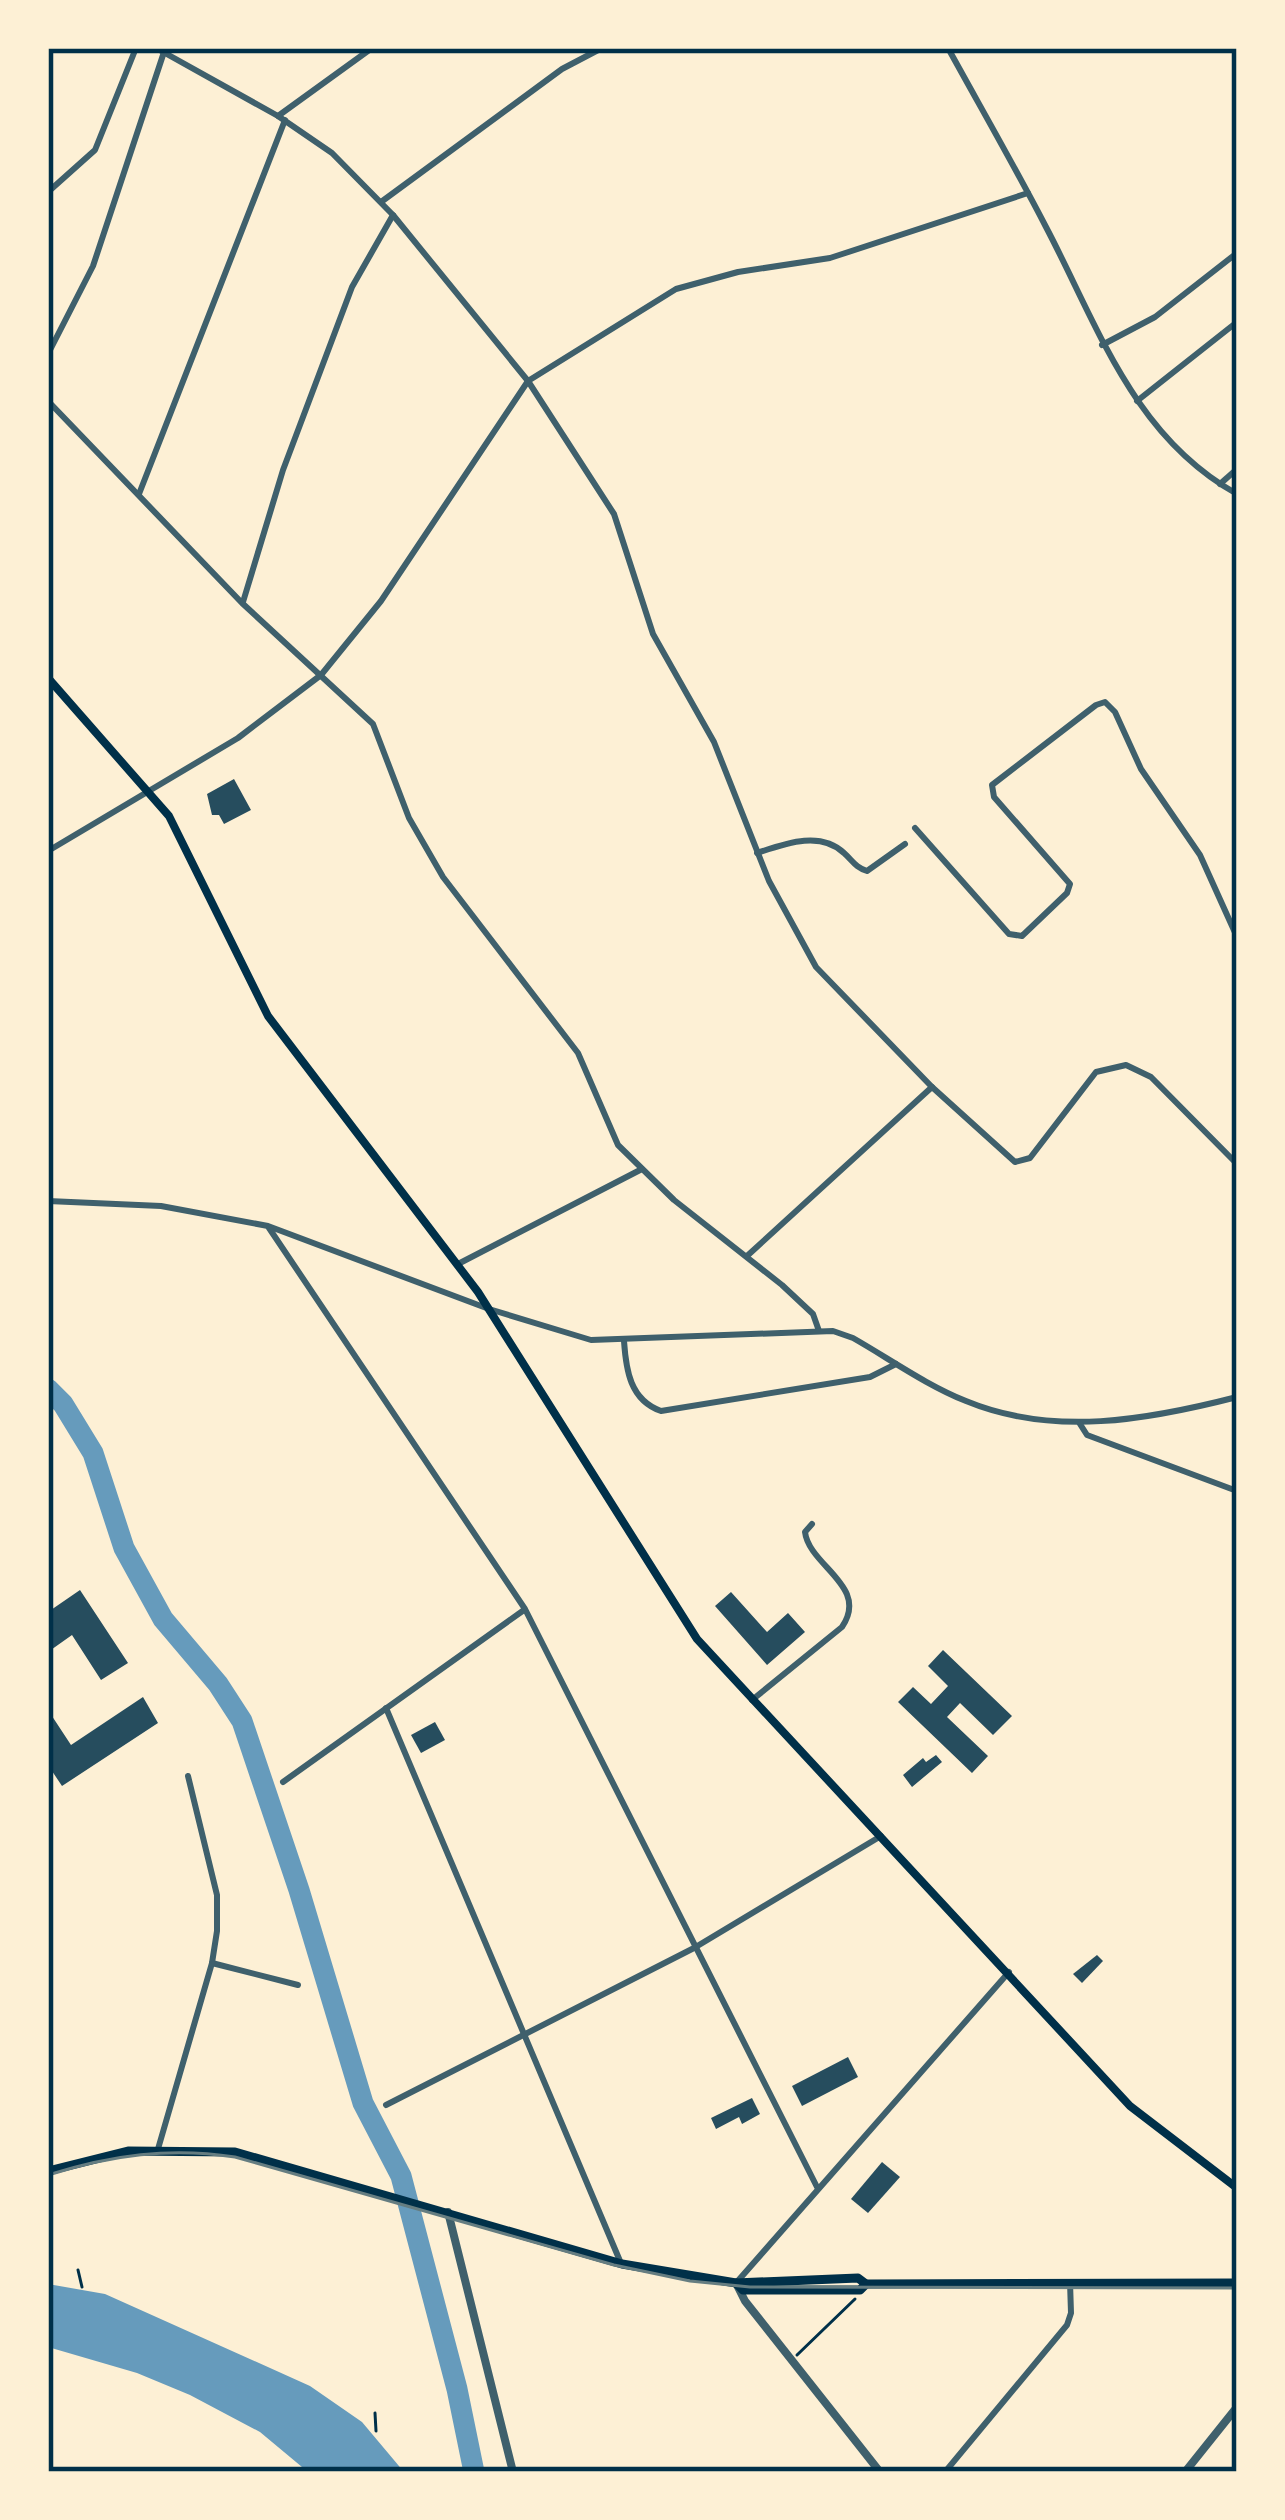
<svg xmlns="http://www.w3.org/2000/svg" width="1285" height="2520" viewBox="0 0 1285 2520" font-family="Inter,sans-serif">
	<style>
		.water { fill: #669bbc }
		.lines { fill: none; stroke-linecap: round; stroke-linejoin: round }
		.river { stroke: #669bbc; stroke-width: 21 }
		.building { fill: #264d5e }
		.path { stroke: #003049; stroke-width: 3 }
		.minor { stroke: #3f606c; stroke-width: 6 }
		.tertiary { stroke: #3f606c; stroke-width: 8 }
		.secondary { stroke: #003049; stroke-width: 8 }
		.primary { stroke: #003049; stroke-width: 9 }
		.tram { stroke: #657d81; stroke-width: 3 }
		.neatline { fill: none; stroke: #003049; stroke-width: 4.5 }
	</style>
	<rect width="100%" height="100%" fill="#fdf0d5"/>
	<path class="water" d="M48,2284L105,2294L310,2386L362,2422L404,2472H308L260,2432L190,2395L137,2373L48,2347Z"/>
	<g class="lines">
		<path class="river" d="M48,1389L63,1404L93,1453L124,1548L163,1619L218,1684L242,1721L299,1890L363,2103L401,2176L457,2389L474,2472"/>
	</g>
	<g class="building">
		<path d="M234,779L251,810L224,824L219,815H212L207,794Z"/>
		<path d="M80,1590L128,1663L101,1680L72,1635L48,1652V1612Z"/>
		<path d="M731,1592L767,1632L788,1613L805,1632L767,1665L715,1606Z"/>
		<path d="M943,1650L1012,1716L993,1735L960,1703L947,1717L988,1756L972,1773L898,1702L913,1687L931,1704L948,1686L928,1666Z"/>
		<path d="M143,1697L158,1723L62,1786L48,1765V1710L71,1745Z"/>
		<path d="M435,1722L445,1740L421,1753L411,1735Z"/>
		<path d="M936,1755L942,1762L912,1787L903,1775L923,1758L926,1762Z"/>
		<path d="M1097,1955L1103,1961L1082,1983L1073,1974Z"/>
		<path d="M848,2057L858,2077L802,2106L792,2086Z"/>
		<path d="M752,2098L760,2114L742,2124L739,2117L716,2129L711,2118Z"/>
		<path d="M882,2162L900,2177L868,2213L851,2199Z"/>
	</g>
	<g class="lines">
		<g class="path">
			<path d="M78,2270L82,2287"/>
			<path d="M797,2355L855,2299"/>
			<path d="M375,2413L376,2431"/>
		</g>
		<g class="minor">
			<path d="M156,48L278,116L332,153L393,215L528,381L614,514L653,634L714,742L769,881L816,967L932,1087L1015,1162L1030,1158L1096,1072L1126,1065L1151,1077L1237,1164"/>
			<path d="M948,48C981,108 1015,167 1046,227C1098,326 1133,436 1237,494"/>
			<path d="M278,116L372,48"/>
			<path d="M48,192L95,150L136,48"/>
			<path d="M381,202L562,69L602,48"/>
			<path d="M1102,345L1155,317L1237,253"/>
			<path d="M48,354L93,266L164,52"/>
			<path d="M48,401L242,603L373,724L409,818L443,877L578,1053L618,1145L674,1200L782,1285L813,1314L819,1331"/>
			<path d="M1137,401L1237,322"/>
			<path d="M1220,484L1237,469"/>
			<path d="M139,494L285,120"/>
			<path d="M243,602L283,470L352,287L393,215"/>
			<path d="M915,828L1009,934L1022,936L1067,893L1070,884L994,797L992,785L1096,705L1105,702L1115,712L1141,769L1200,855L1237,937"/>
			<path d="M48,851L238,738L321,675L381,601L528,381L676,289L738,272L830,258L1028,193"/>
			<path d="M757,853C784,844 820,830 844,853C853,861 855,867 867,871L905,844"/>
			<path d="M48,1201L161,1206L268,1226L489,1309L591,1340L833,1331L853,1338C890,1359 926,1385 966,1401C1053,1437 1148,1420 1237,1397"/>
			<path d="M269,1228L525,1609L817,2187"/>
			<path d="M747,1256L932,1087"/>
			<path d="M458,1264L642,1169"/>
			<path d="M624,1341C626,1370 630,1400 661,1411L870,1377L896,1364"/>
			<path d="M1080,1424L1087,1435L1237,1491"/>
			<path d="M752,1700L842,1627C870,1586 809,1566 805,1532L812,1524"/>
			<path d="M386,1708L620,2261"/>
			<path d="M283,1782L524,1610"/>
			<path d="M212,1963L298,1985"/>
			<path d="M386,2105L694,1948L881,1836"/>
			<path d="M158,2149L212,1963L217,1931V1895L188,1776"/>
			<path d="M736,2283L1009,1972"/>
			<path d="M945,2472L1067,2325L1071,2313L1070,2282"/>
		</g>
		<g class="tertiary">
			<path d="M448,2212L513,2472"/>
			<path d="M736,2283L745,2301L880,2472"/>
			<path d="M1185,2472L1237,2407"/>
		</g>
		<path class="secondary" d="M48,678L169,816L268,1016L478,1292L697,1639L1130,2106L1237,2188"/>
		<g class="primary">
			<path d="M48,2171L128,2151L235,2152L622,2264L736,2283L858,2278L866,2284L1237,2283"/>
			<path d="M736,2283L743,2290H860L866,2284"/>
		</g>
		<path class="tram" d="M48,2175C111,2155 170,2147 235,2157L614,2265L690,2281L750,2287L1237,2288"/>
	</g>
	<rect width="1285" height="2520" fill="none" stroke="#fdf0d5" stroke-width="102"/>
	<rect x="51" y="51" width="1183" height="2418" class="neatline"/>
</svg>
